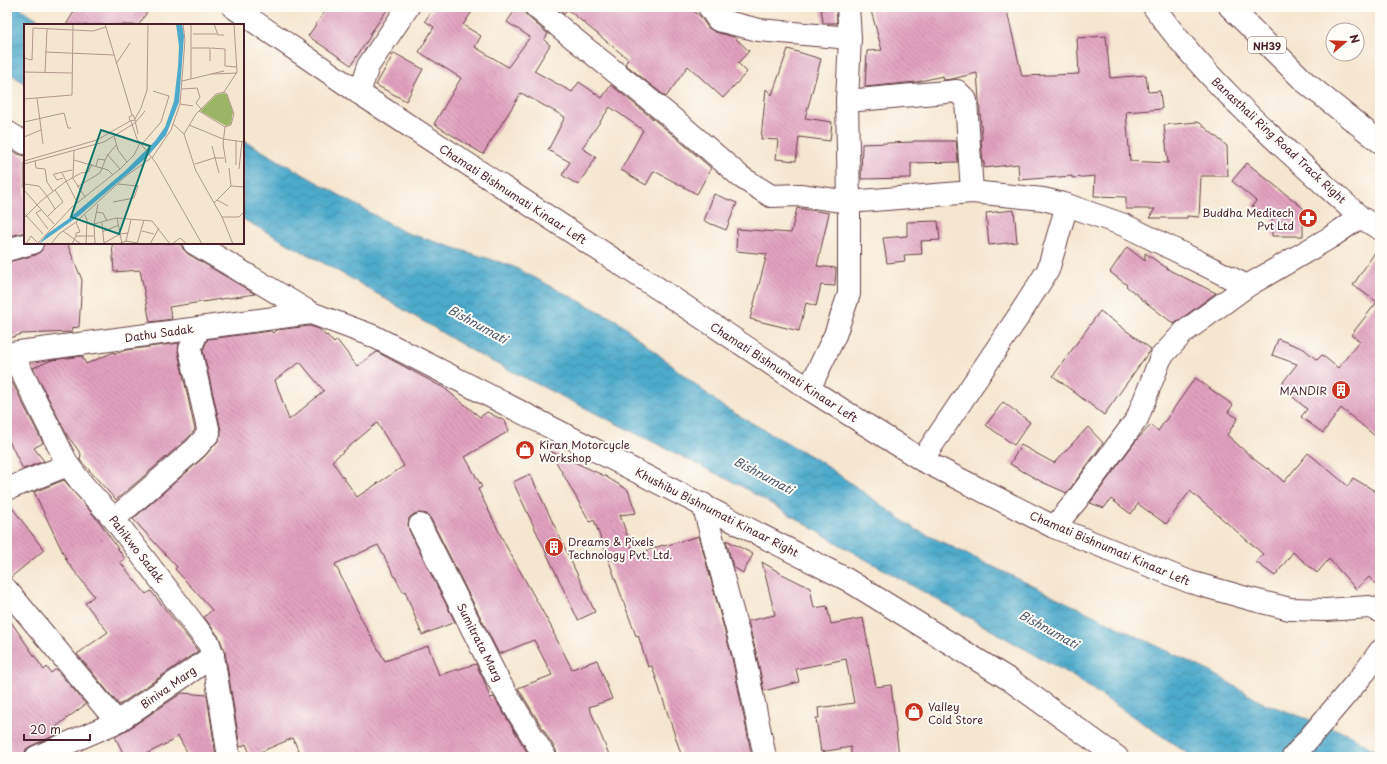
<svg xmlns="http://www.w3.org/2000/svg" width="1387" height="764" viewBox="0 0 1387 764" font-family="'Playpen Sans',sans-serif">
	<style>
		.water { fill: url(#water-waves); stroke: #4c647b }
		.building { fill: url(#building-back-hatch); fill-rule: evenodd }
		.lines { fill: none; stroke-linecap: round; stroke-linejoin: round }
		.minor-casing { stroke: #643d44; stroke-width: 24 }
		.tertiary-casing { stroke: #643d44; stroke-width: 24 }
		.secondary-casing { stroke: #643d44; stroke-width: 24 }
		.primary-casing { stroke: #643d44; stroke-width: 24 }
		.trunk-casing { stroke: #643d44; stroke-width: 24 }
		.minor { stroke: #fff; stroke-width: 22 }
		.tertiary { stroke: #fff; stroke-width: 22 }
		.secondary { stroke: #fff; stroke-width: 22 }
		.primary { stroke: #fff; stroke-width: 22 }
		.trunk { stroke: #fff; stroke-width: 22 }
		.labels { text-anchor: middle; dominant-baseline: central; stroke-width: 4; stroke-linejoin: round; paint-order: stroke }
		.shield { fill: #fdfcf7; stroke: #806168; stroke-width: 1 }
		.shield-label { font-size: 10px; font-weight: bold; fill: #4a1f2b }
		.street-label { font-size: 11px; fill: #4a1f2b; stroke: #fdfcf7 }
		.poi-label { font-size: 11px; fill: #4a1f2b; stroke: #fdfcf7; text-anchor: start }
		.water-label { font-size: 12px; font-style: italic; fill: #4b576b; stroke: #fdfcf7 }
		.inset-road { fill: none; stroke: #b1968d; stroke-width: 1 }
		.view { fill: #0f766e; fill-opacity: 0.15; stroke: #0f766e; stroke-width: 2 }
		.inset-edge { fill: none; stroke: #4a1f2b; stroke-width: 2 }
	</style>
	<defs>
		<pattern id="water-waves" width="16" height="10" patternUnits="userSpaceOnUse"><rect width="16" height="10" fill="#4daacb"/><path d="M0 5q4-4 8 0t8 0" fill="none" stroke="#428aa5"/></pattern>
		<pattern id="building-back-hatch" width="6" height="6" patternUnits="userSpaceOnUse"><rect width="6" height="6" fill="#e1a1bf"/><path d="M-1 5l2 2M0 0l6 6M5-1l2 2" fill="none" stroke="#b8839b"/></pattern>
	</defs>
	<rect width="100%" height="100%" fill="#fdfcf7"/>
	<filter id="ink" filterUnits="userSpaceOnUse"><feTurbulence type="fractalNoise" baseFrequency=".025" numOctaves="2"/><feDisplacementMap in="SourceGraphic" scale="8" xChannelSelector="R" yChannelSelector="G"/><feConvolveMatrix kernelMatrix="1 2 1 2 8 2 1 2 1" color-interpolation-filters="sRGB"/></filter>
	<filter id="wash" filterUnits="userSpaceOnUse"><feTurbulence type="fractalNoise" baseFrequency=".012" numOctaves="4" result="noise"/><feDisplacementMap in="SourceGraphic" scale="16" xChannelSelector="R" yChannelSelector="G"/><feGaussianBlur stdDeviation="0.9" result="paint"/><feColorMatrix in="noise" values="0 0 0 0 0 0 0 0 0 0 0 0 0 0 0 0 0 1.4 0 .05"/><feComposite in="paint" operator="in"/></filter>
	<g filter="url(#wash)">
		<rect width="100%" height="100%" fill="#f5e6cf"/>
		<g class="water">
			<path d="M7,7H18L47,25H25V84L7,71Z"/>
			<path d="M243,140L404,232L512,266L616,320L722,406L821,462L915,529L1213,673L1261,702L1349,734L1380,754V757H1193L1071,675L856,554L741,486L481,356L354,280L243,219Z"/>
		</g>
		<g id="blocks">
			<g class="building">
				<path d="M77,7H150L139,25H66Z"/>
				<path d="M328,7H389L370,34L371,35L351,65L308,36Z"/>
				<path d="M434,7H475L463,25L481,36L475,47L508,67L530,37L507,22L517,7H524V12L528,17L548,34L544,40L550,45L534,71L572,92L579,82L602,98L611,85L673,135L711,168L697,194L654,171L646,185L621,170L643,130L610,107L582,148L596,157L578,185L562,175L570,162L548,150L565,117L521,93L483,154L434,124L461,78L419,52L434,27L425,21Z"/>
				<path d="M555,7H688L700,16L708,28L715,32L734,37L749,51L738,63L747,72L723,98L688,66L666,97L625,64L628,59L567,9L564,14Z"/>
				<path d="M821,7H836L837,23H823Z"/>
				<path d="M870,7H915L916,11L932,7H1006L1022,76L1079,74L1077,38L1106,36L1110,78L1146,75L1148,92L1160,91L1162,109L1126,112L1130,161L1168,163L1164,125L1197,122L1200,123L1227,146L1228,176H1201L1199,217L1187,216V218H1149L1155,209H1126V197L1094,196L1095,176L1072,178V176L1019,180L1018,164L984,168V162H983L981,140L982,138L977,73L952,79L944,80L943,76L916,82L865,87L867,51L882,50Z"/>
				<path d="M788,49L821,59L805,118L832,122L830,141L799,137L796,161L776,159L778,140L761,139L766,89L772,95Z"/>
				<path d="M394,53L423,69L406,101L376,85Z"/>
				<path d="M913,141H956L958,162L911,163V178L861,179L862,144L913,142Z"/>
				<path d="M7,147L18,154L25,156V232L7,237Z"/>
				<path d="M1247,163L1303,208V236H1272V219L1252,206L1256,201L1232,181Z"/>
				<path d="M714,194L737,203L726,230L704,221Z"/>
				<path d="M797,208L829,213L817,266L836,268L835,286L821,285L816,306L806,303L799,331L750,319L767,254L736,251L737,229L791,233Z"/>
				<path d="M1014,210L1017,242L989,245L986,213Z"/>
				<path d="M938,221L940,240L921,241L922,254L904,255L905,261L887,263L883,238L907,236V222Z"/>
				<path d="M44,243H67L82,280L79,327L71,328L73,332L22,334L7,339V262L36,255L41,251Z"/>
				<path d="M112,243H177L182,246L183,249L188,254L255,294L169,307L172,319L150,322L140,270L114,272Z"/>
				<path d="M1380,245V440L1341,408L1323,433L1301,417L1307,409L1280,386L1297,364L1272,355L1278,339L1304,349L1317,360L1322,355L1338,368L1360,341L1351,335L1377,302L1353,285Z"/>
				<path d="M1127,247L1145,261V253L1171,271L1216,293L1174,324L1140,298H1141L1126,286L1127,285L1110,272Z"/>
				<path d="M1100,311L1151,349L1104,415L1053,376Z"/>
				<path d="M310,326L319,329L326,336L327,335L334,343L337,340L357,366L377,352L444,388L480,417L487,412L505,421L509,431L465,457L482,487L478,489L505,544L554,632H553L572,669L597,660L612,699L589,707L610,757H557L556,750L518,688L552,675L534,640L499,654L431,519L427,514L420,513L414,514L409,518L408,524L409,530L455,622L422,635L405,591L403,592L378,545L335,564L363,622L385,661L428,646L439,675L476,664L485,683L490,698L494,697L530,757H301L293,738L251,756L246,744L240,747L225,652L219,637L204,617L212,610L175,569L177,567L133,519L204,457L218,441L221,436V430L203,350L208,339L271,331L273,333L276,330ZM300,362L324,391L289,420L275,380ZM377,423L404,466L357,497L332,461Z"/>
				<path d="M179,343L178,352L195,430L187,439L116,500L80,460L81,454L67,435L33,368L52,360L82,356L86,364L114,352L115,354L126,350Z"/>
				<path d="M10,378L43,443L34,448L44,461L23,469L7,437V379Z"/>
				<path d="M1195,378L1233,405L1228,412L1238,418L1227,435L1255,460L1267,469L1268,468L1284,482L1308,453L1348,486L1353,478L1380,494V589L1369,577L1356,589L1329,559L1317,573L1293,552L1275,576L1256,562L1263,554L1190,491L1166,524L1138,504L1131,514L1111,499L1104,508L1090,503L1135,442L1151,425L1158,431Z"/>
				<path d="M1003,402L1030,422L1014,445L986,425Z"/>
				<path d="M1088,427L1103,443L1067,493L1042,482L1010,464L1021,445L1054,463Z"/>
				<path d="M550,451L607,477L608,478L628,490L636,513L620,515L634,555L663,545L664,546L699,536L732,658L752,757H682L652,666L648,667L638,635L636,636L594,520L590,522Z"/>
				<path d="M530,474L595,612L578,620L513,482Z"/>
				<path d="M64,480L101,524L125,559L120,562L146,594L151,591L198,651L119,705L77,654L108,632L85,603L94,596L68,563L34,492Z"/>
				<path d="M7,501L44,550L10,578H7Z"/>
				<path d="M726,540L753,554L743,573L733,567Z"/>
				<path d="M762,562L782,574L810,588L814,608L827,606L831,624L863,618L876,687L891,685L899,757H851V747L821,752L816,718H819L818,708L854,703L846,659L796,669L799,682L764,691L756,652L748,621L775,615Z"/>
				<path d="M7,616L44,670L47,667L51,673L56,669L86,704L53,729L56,735L31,746L26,749L24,757H7Z"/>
				<path d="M182,693L207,695L216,757H190L178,736L170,742L140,757H125L115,737L124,732Z"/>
			</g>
		</g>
	</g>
	<g filter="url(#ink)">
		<use href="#blocks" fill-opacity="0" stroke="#643d44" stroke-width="1"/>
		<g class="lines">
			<defs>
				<g id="minor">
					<path d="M536,7L568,34L681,125L741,177L771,196L800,195L849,202L972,192L1043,199L1067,205L1124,225L1167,246L1247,286"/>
					<path d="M709,7L718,20L759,30L850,38"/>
					<path d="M1154,7C1211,87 1288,151 1360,217L1380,229"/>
					<path d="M359,93L368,66L408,7"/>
					<path d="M847,101L957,91L966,100L972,192"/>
					<path d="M7,250L32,243"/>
					<path d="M12,353L68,465L84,486L114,519L209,644L213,656L229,757"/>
					<path d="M7,355L12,353L311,313"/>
					<path d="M809,389L835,335L849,294V202L847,101L850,38L848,7"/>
					<path d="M922,460L1018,317L1048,270L1067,205"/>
					<path d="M7,489L68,465"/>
					<path d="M703,504L744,655L765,757"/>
					<path d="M114,519L196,448L209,433L190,349L199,328"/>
					<path d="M420,525L498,680L545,757"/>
					<path d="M1054,527L1076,501L1137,419L1161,357L1184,332L1247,286L1331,237L1360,217"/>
					<path d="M7,590L117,722"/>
					<path d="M36,757L117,722L213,656"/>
				</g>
				<path id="tertiary" d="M233,7L359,93L665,293L809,389L922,460L1054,527L1190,582L1250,599L1290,609L1326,610L1369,607L1380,611"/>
				<g id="secondary">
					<path d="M7,132L25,143"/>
					<path d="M194,243L311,313L373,336L846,579L1010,680L1117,757"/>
				</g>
				<path id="primary" d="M1293,757L1365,672L1380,651"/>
				<path id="trunk" d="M1230,7L1305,82L1380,142"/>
			</defs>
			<use href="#minor" class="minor-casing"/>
			<use href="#tertiary" class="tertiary-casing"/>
			<use href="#secondary" class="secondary-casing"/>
			<use href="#primary" class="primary-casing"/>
			<use href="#trunk" class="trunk-casing"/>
			<use href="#minor" class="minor"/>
			<use href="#tertiary" class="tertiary"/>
			<use href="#secondary" class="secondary"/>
			<use href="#primary" class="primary"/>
			<use href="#trunk" class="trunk"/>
		</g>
	</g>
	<defs>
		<symbol id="pharmacy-disc" viewBox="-11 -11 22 22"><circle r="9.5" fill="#c8321e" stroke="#fdfcf7"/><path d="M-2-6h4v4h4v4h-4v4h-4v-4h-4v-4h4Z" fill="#fff"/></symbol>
		<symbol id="building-disc" viewBox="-11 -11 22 22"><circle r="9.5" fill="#c8321e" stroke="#fdfcf7"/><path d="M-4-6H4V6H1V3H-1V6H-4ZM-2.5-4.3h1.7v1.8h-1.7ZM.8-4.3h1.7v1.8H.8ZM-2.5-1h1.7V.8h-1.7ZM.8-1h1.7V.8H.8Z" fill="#fff"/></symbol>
		<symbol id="shop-disc" viewBox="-11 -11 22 22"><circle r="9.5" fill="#c8321e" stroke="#fdfcf7"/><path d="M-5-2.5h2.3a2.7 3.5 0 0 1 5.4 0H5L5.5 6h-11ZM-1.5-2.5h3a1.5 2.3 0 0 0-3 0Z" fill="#fff"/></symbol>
	</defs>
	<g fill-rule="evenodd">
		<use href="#pharmacy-disc" x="1297" y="207" width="22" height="22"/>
		<use href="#building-disc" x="1330" y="379" width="22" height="22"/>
		<use href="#shop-disc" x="514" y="439" width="22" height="22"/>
		<use href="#building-disc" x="543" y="536" width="22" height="22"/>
		<use href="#shop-disc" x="903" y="701" width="22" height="22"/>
	</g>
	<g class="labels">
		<rect class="shield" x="1248" y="37" width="38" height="16" rx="3"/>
		<g class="shield-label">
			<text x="1267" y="45">NH39</text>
		</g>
		<g class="street-label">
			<text transform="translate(1279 140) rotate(43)">Banasthali Ring Road Track Right</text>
			<text transform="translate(513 194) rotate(33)">Chamati Bishnumati Kinaar Left</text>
			<text transform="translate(159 333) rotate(-8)">Dathu Sadak</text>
			<text transform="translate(784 372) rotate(33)">Chamati Bishnumati Kinaar Left</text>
			<text transform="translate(717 512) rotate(27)">Khushibu Bishnumati Kinaar Right</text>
			<text transform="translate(1110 548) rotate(23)">Chamati Bishnumati Kinaar Left</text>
			<text transform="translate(137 549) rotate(52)">Pahikwo Sadak</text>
			<text transform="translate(480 642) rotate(63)">Sumitrata Marg</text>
			<text transform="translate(168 687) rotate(-35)">Biniva Marg</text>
		</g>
		<g class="poi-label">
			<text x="1294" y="212" text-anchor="end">Buddha Meditech<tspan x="1294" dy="13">Pvt Ltd</tspan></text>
			<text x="1327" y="390" text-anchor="end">MANDIR</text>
			<text x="539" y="444">Kiran Motorcycle<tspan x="539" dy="13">Workshop</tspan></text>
			<text x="568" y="541">Dreams &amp; Pixels<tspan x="568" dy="13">Technology Pvt. Ltd.</tspan></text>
			<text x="928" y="706">Valley<tspan x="928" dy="13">Cold Store</tspan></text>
		</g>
		<g class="water-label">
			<text transform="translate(478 324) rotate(29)">Bishnumati</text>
			<text transform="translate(764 475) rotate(28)">Bishnumati</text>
			<text transform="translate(1049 629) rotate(29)">Bishnumati</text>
		</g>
	</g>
	<g transform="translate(24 24)">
		<rect width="220" height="220" fill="#f5e6cf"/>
		<path d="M200,69L203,71L209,88L207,100L202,102L176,87L192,71Z" fill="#9cb466"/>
		<path d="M152,0H158L160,12L155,78L142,111L123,133L56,191L15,220L23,210L43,196L101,147L131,117L141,103L150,77L154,43L155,22Z" fill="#4daacb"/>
		<path class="inset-road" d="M81,0L108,91M190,0L194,11H200M169,10H193M168,24H186V37M187,24L201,25V42L213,43M21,28L90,31M0,34L8,36L9,4L69,7L82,3M92,40L106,19M0,48L48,49M21,48L23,5M188,50L213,49M167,55V0M158,57L200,47M158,65L173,64L176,73L172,79L177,85M129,67L145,72M200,68L213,48L210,0M13,74L19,120M0,75L48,71L49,0M156,80L169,82M175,87L201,103L207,101L210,90L203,70L200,68L192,70L172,90L160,110L172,147L198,193L209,220M111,95L109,91L105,93L106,97L111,96V95L112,93L117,84L123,66L124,0M111,96L114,110M107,97L113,115L132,139L178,220M0,98L40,89L44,104H47M149,100L160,110M165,101L199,115L220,118M201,103L199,120L202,139M90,112L94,126L103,138M0,113L17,106M212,116V141M118,120L137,98L145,72M188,122L195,149M83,130L96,145M128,134L147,106L156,80L161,16L159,0M11,136L12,144L21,145L23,158L29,167M50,136L84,146L89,151M0,137L73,116L106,97M0,140L80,118L111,99L121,87M171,140L190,134H200M72,142L74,135L81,136M215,145L218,117M38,149L53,178M29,150L33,156L39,154M30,150L48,146M48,153L61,173M49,153L50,126M0,160L15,162L23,172L31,185L23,193M207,162L220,163M53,163L76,149L83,132L92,121M0,166L30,200M31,166L39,178L31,185M193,176L204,182M89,178L110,174L114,162L94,160M190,179L207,162L205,144M17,186L12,189L24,205M72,188L79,189L83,197M0,189L19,210M61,191L63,196L62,220M198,193H215L220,188M0,194L17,177L41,158L57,149L64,148L68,140M93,194L98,220M78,199L80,219M70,200L92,194L128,197L146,220M39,207L57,220M118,207L130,210M78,208L95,201M52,212V209L56,208L52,198M102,217L107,196M80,219L96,210L104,209M2,220L7,212L13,218M13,220L48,183L96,145L110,131L116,119M27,220L35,210L52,198L102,152L127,134M48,220L52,212H70M71,220L70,200L74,180M94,220L102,217L113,219M113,220L120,196M126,220L135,204M148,220L156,214L163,220"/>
		<path class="view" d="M77,106L126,122L95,210L47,193Z"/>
		<rect width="220" height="220" class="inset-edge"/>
	</g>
	<rect width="1387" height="764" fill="none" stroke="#fdfcf7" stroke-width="24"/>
	<g transform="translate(1345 42) rotate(71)"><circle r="19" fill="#fdfcf7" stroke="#b5a4a5"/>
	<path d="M0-3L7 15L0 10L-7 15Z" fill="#c8321e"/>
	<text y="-6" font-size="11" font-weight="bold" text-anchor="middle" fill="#4a1f2b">N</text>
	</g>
	<path d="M24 734v6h66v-6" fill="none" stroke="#4a1f2b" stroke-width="2"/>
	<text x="30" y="734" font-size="12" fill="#4a1f2b" stroke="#fdfcf7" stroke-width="3" paint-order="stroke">20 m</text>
</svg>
